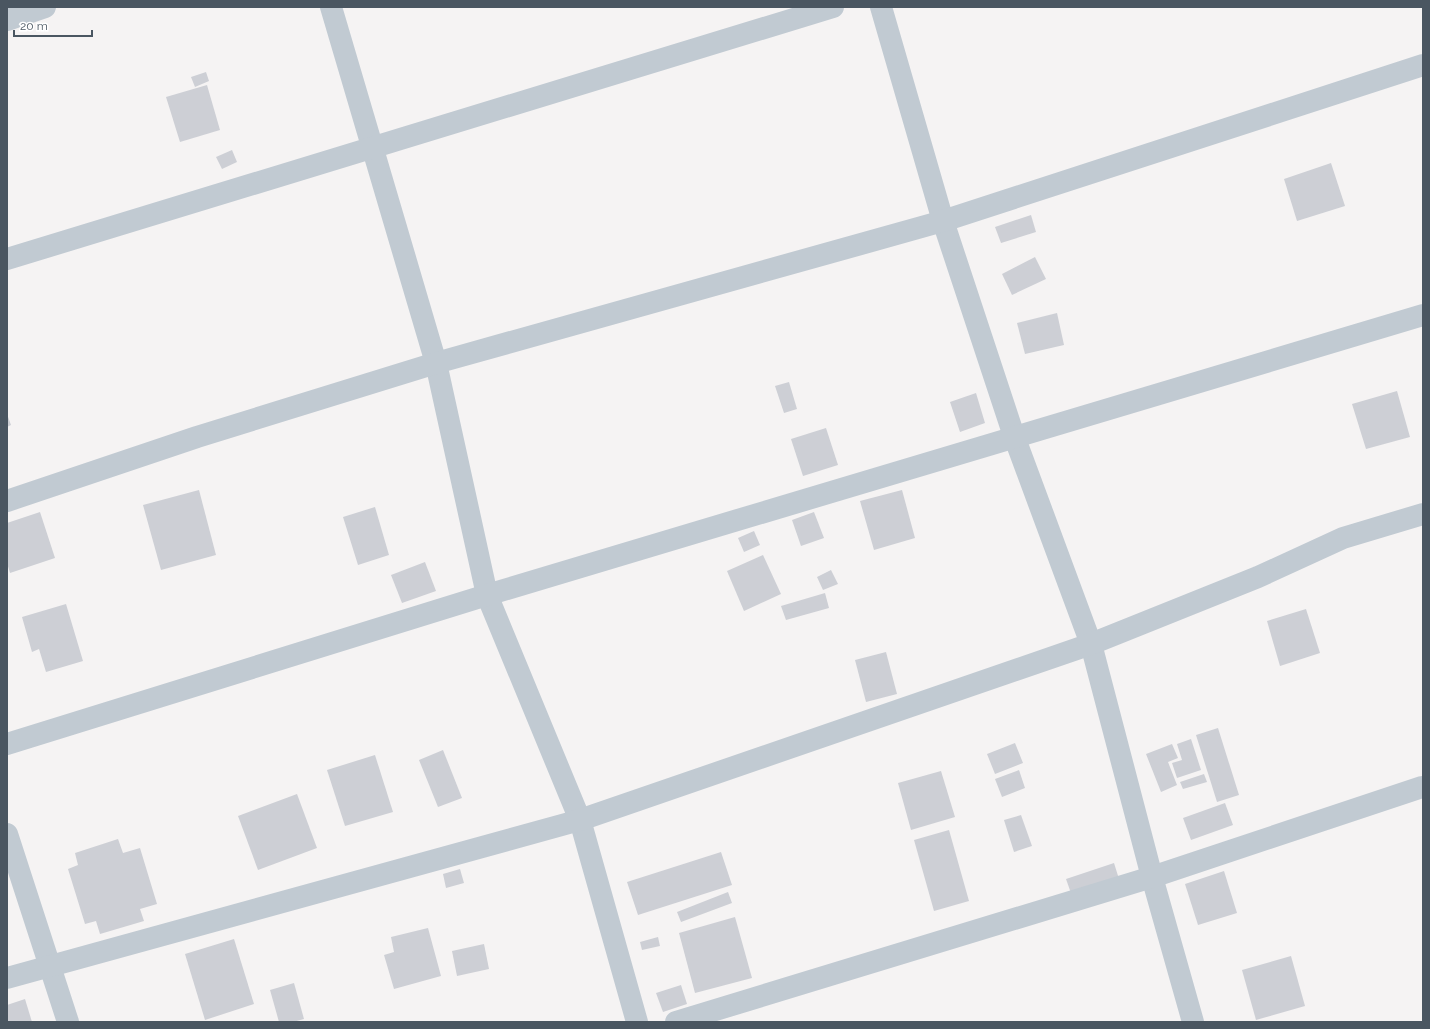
<svg xmlns="http://www.w3.org/2000/svg" width="1430" height="1029" viewBox="0 0 1430 1029" font-family="Raleway,sans-serif">
	<style>
		.building { fill: #cdcfd5 }
		.lines { fill: none; stroke-linecap: round; stroke-linejoin: round }
		.minor { stroke: #c1cad2; stroke-width: 22 }
	</style>
	<rect width="100%" height="100%" fill="#f5f3f3"/>
	<g class="building">
		<path d="M206,72L209,81L195,87L191,77Z"/>
		<path d="M207,85L220,130L180,142L166,97Z"/>
		<path d="M232,150L237,162L222,169L216,157Z"/>
		<path d="M1331,163L1345,206L1297,221L1284,179Z"/>
		<path d="M1031,215L1036,232L1001,243L995,227Z"/>
		<path d="M1035,257L1046,279L1012,295L1002,274Z"/>
		<path d="M1057,313L1064,345L1025,354L1017,323Z"/>
		<path d="M789,382L797,409L784,413L775,386Z"/>
		<path d="M1397,391L1410,437L1366,449L1352,404Z"/>
		<path d="M976,393L985,423L960,432L950,402Z"/>
		<path d="M7,414L11,425L7,427Z"/>
		<path d="M826,428L838,465L803,476L791,439Z"/>
		<path d="M199,490L216,555L161,570L143,505Z"/>
		<path d="M902,490L915,538L874,550L860,501Z"/>
		<path d="M375,507L389,555L358,565L343,517Z"/>
		<path d="M40,512L55,558L10,573L7,563V523Z"/>
		<path d="M814,512L824,538L801,546L792,520Z"/>
		<path d="M754,531L760,545L744,552L738,538Z"/>
		<path d="M763,555L781,594L744,611L727,571Z"/>
		<path d="M425,562L436,591L402,603L391,575Z"/>
		<path d="M831,570L838,584L823,590L817,577Z"/>
		<path d="M825,593L829,608L786,620L781,606Z"/>
		<path d="M66,604L83,661L46,672L39,649L32,652L22,617Z"/>
		<path d="M1306,609L1320,653L1280,666L1267,621Z"/>
		<path d="M886,652L897,694L866,702L855,660Z"/>
		<path d="M1218,728L1239,795L1217,802L1196,735Z"/>
		<path d="M1191,739L1201,770L1177,778L1172,763L1182,760L1177,744Z"/>
		<path d="M1015,743L1023,763L995,774L987,754Z"/>
		<path d="M1172,744L1178,758L1168,762L1177,785L1161,792L1146,754Z"/>
		<path d="M443,750L462,798L438,807L419,760Z"/>
		<path d="M375,755L393,812L345,826L327,770Z"/>
		<path d="M1019,770L1025,788L1002,797L995,779Z"/>
		<path d="M941,771L955,817L911,830L898,783Z"/>
		<path d="M1204,774L1207,782L1183,789L1180,782Z"/>
		<path d="M297,794L317,848L258,870L238,816Z"/>
		<path d="M1225,803L1233,825L1191,840L1183,818Z"/>
		<path d="M1021,815L1032,846L1014,852L1004,820Z"/>
		<path d="M949,830L969,901L934,911L914,840Z"/>
		<path d="M118,839L123,853L140,848L157,904L140,909L144,921L100,934L96,921L85,924L68,869L78,865L75,853Z"/>
		<path d="M721,852L732,885L638,915L627,882Z"/>
		<path d="M1114,863L1119,879L1072,896L1066,879Z"/>
		<path d="M460,869L464,883L446,888L443,874Z"/>
		<path d="M1224,871L1237,913L1198,925L1185,884Z"/>
		<path d="M728,892L732,903L681,922L677,912Z"/>
		<path d="M735,917L752,978L695,993L679,933Z"/>
		<path d="M428,928L441,976L394,989L384,955L394,952L391,937Z"/>
		<path d="M658,937L660,946L642,950L640,942Z"/>
		<path d="M234,939L254,1004L205,1020L185,954Z"/>
		<path d="M484,944L489,969L457,976L452,951Z"/>
		<path d="M1291,956L1305,1006L1256,1020L1242,970Z"/>
		<path d="M294,983L304,1019L293,1022H279L270,990Z"/>
		<path d="M681,985L687,1004L663,1012L656,993Z"/>
		<path d="M25,999L32,1022H7V1005Z"/>
	</g>
	<g class="lines">
		<g class="minor">
			<path d="M331,7L436,363L487,595L580,820L637,1022"/>
			<path d="M881,7L943,221L1014,436L1091,644L1152,877L1193,1022"/>
			<path d="M7,20L45,7"/>
			<path d="M7,259L833,7"/>
			<path d="M7,501L197,437L436,363L943,221L1423,65"/>
			<path d="M7,744L487,595L1423,315"/>
			<path d="M7,834L68,1022"/>
			<path d="M7,978L580,820L1091,644L1258,577L1343,538L1423,514"/>
			<path d="M676,1022L1152,877L1422,787"/>
		</g>
	</g>
	<rect width="1430" height="1029" fill="none" stroke="#4a5661" stroke-width="16"/>
	<path d="M14 30v6h78v-6" fill="none" stroke="#4a5661" stroke-width="2"/>
	<text x="20" y="30" font-size="12" fill="#4a5661" stroke="#ffffff" stroke-width="3" paint-order="stroke">20 m</text>
</svg>
